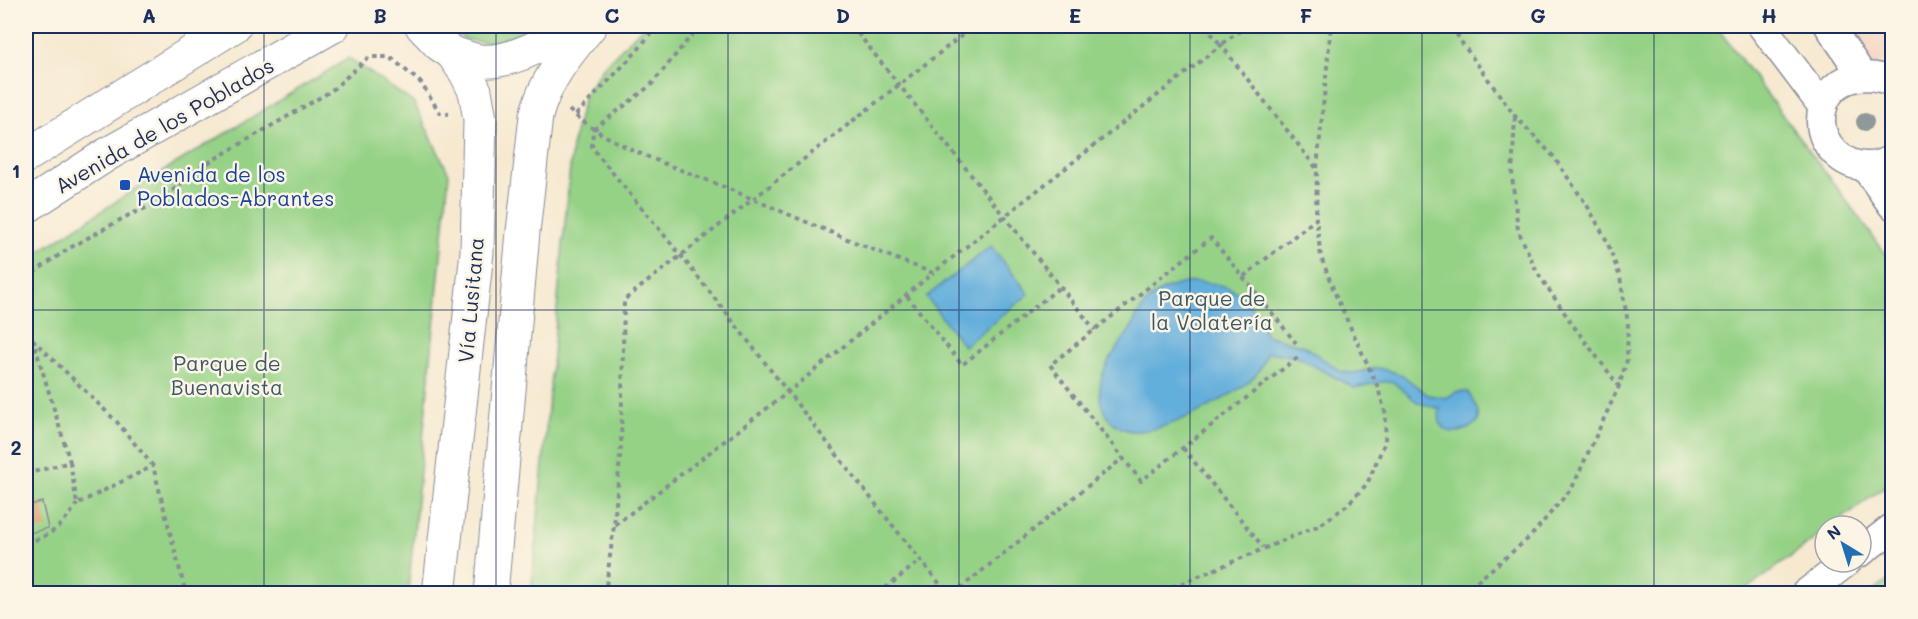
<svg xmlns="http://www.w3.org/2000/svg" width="1918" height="619" viewBox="0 0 1918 619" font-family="Mali,sans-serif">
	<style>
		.built { fill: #f4d3c1 }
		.green { fill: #95d286; stroke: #588072; stroke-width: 1.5 }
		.water { fill: #63afdc; stroke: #3f6f9d; stroke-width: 1.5 }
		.building { fill: #d5a06a }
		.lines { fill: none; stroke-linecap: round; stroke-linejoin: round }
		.minor-casing { stroke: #888c97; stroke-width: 31 }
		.major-casing { stroke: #888c97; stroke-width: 35 }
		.path { stroke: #888c97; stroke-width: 4; stroke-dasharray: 4.5 4.5; stroke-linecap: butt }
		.minor { stroke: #fff; stroke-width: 28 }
		.major { stroke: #fff; stroke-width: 33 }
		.tree { fill: #8f9997 }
		.grid { fill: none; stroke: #1b2f5e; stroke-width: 1.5; stroke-opacity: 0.55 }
		.transit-dot { fill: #1a4fb4; stroke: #fcf5e5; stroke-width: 2 }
		.labels { text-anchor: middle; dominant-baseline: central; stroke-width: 5; stroke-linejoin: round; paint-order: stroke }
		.street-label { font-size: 21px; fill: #1b2f5e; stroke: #fcf5e5 }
		.transit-label { font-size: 21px; fill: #164399; stroke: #fcf5e5; text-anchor: start }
		.park-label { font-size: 21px; fill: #3a5868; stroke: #fcf5e5 }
		.neatline { fill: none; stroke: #1b2f5e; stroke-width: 2 }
		.grid-label { font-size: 20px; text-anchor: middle; font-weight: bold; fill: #1b2f5e }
	</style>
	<rect width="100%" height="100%" fill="#fcf5e5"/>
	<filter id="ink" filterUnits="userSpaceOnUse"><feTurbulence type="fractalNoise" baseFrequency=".0167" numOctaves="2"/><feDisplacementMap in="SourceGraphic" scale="12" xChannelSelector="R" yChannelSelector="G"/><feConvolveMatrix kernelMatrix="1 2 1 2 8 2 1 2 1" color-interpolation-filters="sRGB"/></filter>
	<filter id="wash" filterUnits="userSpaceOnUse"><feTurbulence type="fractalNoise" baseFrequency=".008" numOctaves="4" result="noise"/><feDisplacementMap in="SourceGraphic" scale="24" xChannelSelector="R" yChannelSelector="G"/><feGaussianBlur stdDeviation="1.35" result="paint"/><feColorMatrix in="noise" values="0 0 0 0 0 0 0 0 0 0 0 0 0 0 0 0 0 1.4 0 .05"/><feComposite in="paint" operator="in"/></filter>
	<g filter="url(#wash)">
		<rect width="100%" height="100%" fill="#f6e9d0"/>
		<path class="built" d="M1829,26H1892V55L1867,75Z"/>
		<g class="green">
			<path d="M448,26H530C514,38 482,47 463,38C457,35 452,29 448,26Z"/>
			<path d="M644,26H1716L1892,262V481L1832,526H1825V531L1742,593L531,594L572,146L584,96L603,67Z"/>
			<path d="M349,58L414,103L449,174L408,593L26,594V260L165,170Z"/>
			<path d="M1892,578V593H1871Z"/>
		</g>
		<g class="water">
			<path d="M991,246L1029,294L964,346L926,297Z"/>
			<path d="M1192,282C1237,282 1248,296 1266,335L1304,346L1342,372L1353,373L1378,368L1390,371L1402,375L1428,395L1446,398L1456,392H1468L1478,411V421C1463,437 1434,438 1440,409L1417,402L1393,382H1381L1354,388L1298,357L1268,352C1264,361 1262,368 1255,376C1234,397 1153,441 1124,429C1115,426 1108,418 1104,411C1098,400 1099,382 1104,371C1109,357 1120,345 1128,333C1133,326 1135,319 1139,313C1152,291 1169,286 1192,282Z"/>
		</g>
		<g id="blocks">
			<path class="building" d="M42,502L48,528L26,534V506Z"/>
		</g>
	</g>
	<g filter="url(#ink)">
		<use href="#blocks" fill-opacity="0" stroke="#888c97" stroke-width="1.5"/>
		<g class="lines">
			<defs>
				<g id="minor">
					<path d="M1762,26L1823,107"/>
					<path d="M1829,26L1862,75"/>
					<path d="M1892,82C1861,67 1821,81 1821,121C1821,144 1842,166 1866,166C1876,167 1884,163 1892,159"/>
					<path d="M1865,167L1892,205"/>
					<path d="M1861,552L1892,528"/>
					<path d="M1805,594L1847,562"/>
				</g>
				<g id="major">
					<path d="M422,26L439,44L452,53L466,73L475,91L480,119L477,252L439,594"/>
					<path d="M452,53C461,55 471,60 480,61C510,64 549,42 573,26"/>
					<path d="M26,156L234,26"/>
					<path d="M26,207L106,155L333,26"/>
					<path d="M491,594L523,232L536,116C545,80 567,54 590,26"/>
				</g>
			</defs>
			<use href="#minor" class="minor-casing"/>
			<use href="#major" class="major-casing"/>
			<g class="path">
				<path d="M699,26L651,85L593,130L592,147C621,184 652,220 682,257C771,369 857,483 948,594"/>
				<path d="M852,26L1095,330"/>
				<path d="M1205,26L1221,45L1246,26"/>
				<path d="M1452,26L1462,43L1501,97L1515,116L1553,156L1588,207L1607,241L1620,277L1628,323L1627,360L1619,386L1572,488L1530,537L1462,594"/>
				<path d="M569,110C614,150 675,166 729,189C797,218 864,247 933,273L1221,45L1317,169L1316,219L1243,277L1211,238L1050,365L1141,481L1298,357"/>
				<path d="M576,115L638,50L656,26"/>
				<path d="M1515,117L1512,176L1518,230L1537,272L1572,324L1619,386"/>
				<path d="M1317,168L1331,26"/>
				<path d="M1243,277L1296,343"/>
				<path d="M26,278L68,249L129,215L156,204L201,167L331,91L369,57H390L421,83L440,113L449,114"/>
				<path d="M907,296L962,365L1060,287"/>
				<path d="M26,333L117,422L153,466L186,594"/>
				<path d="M1183,448L1263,547"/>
				<path d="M70,462L77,504L153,466"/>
				<path d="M26,474L70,462L34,343"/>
				<path d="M615,525L787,393L933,273"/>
				<path d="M26,543C53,535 61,527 77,504"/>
				<path d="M605,594L614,526L621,447L624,300L974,26"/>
				<path d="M878,594L921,560"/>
				<path d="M953,594L1123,458"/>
				<path d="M1156,594L1320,525L1346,506L1367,484L1385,442L1386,415L1377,385L1336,296L1321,257L1316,219"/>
			</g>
			<use href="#minor" class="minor"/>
			<use href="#major" class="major"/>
		</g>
		<circle class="tree" cx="1865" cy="122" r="9"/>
	</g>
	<path class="grid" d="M264,26V594M496,26V594M728,26V594M959,26V594M1190,26V594M1422,26V594M1654,26V594M26,310H1892"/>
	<rect class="transit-dot" x="119" y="179" width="12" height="12" rx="3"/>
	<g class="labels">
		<g class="street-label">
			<text transform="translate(164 125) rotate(-30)">Avenida de los Poblados</text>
			<text transform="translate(470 300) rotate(-85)">Vía Lusitana</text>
		</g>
		<g class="transit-label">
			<text x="137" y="173">Avenida de los<tspan x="137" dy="24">Poblados-Abrantes</tspan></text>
		</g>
		<g class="park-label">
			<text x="1212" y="297">Parque de<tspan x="1212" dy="24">la Volatería</tspan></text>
			<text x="227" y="362">Parque de<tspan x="227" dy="24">Buenavista</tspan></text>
		</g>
	</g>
	<rect width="1918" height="619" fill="none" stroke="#fcf5e5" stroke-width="66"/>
	<g transform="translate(1843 544) rotate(322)"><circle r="28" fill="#fcf5e5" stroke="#a2a6af" stroke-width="1.5"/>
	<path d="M0-4.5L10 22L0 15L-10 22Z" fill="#1f6fb2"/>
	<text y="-9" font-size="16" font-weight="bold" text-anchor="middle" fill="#1b2f5e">N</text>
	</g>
	<rect x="33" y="33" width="1852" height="553" class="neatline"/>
	<g class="grid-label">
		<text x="149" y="23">A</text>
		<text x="380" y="23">B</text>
		<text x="612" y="23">C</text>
		<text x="843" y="23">D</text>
		<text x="1075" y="23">E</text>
		<text x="1306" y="23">F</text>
		<text x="1538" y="23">G</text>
		<text x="1769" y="23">H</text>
		<text x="16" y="178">1</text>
		<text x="16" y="455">2</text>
	</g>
</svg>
